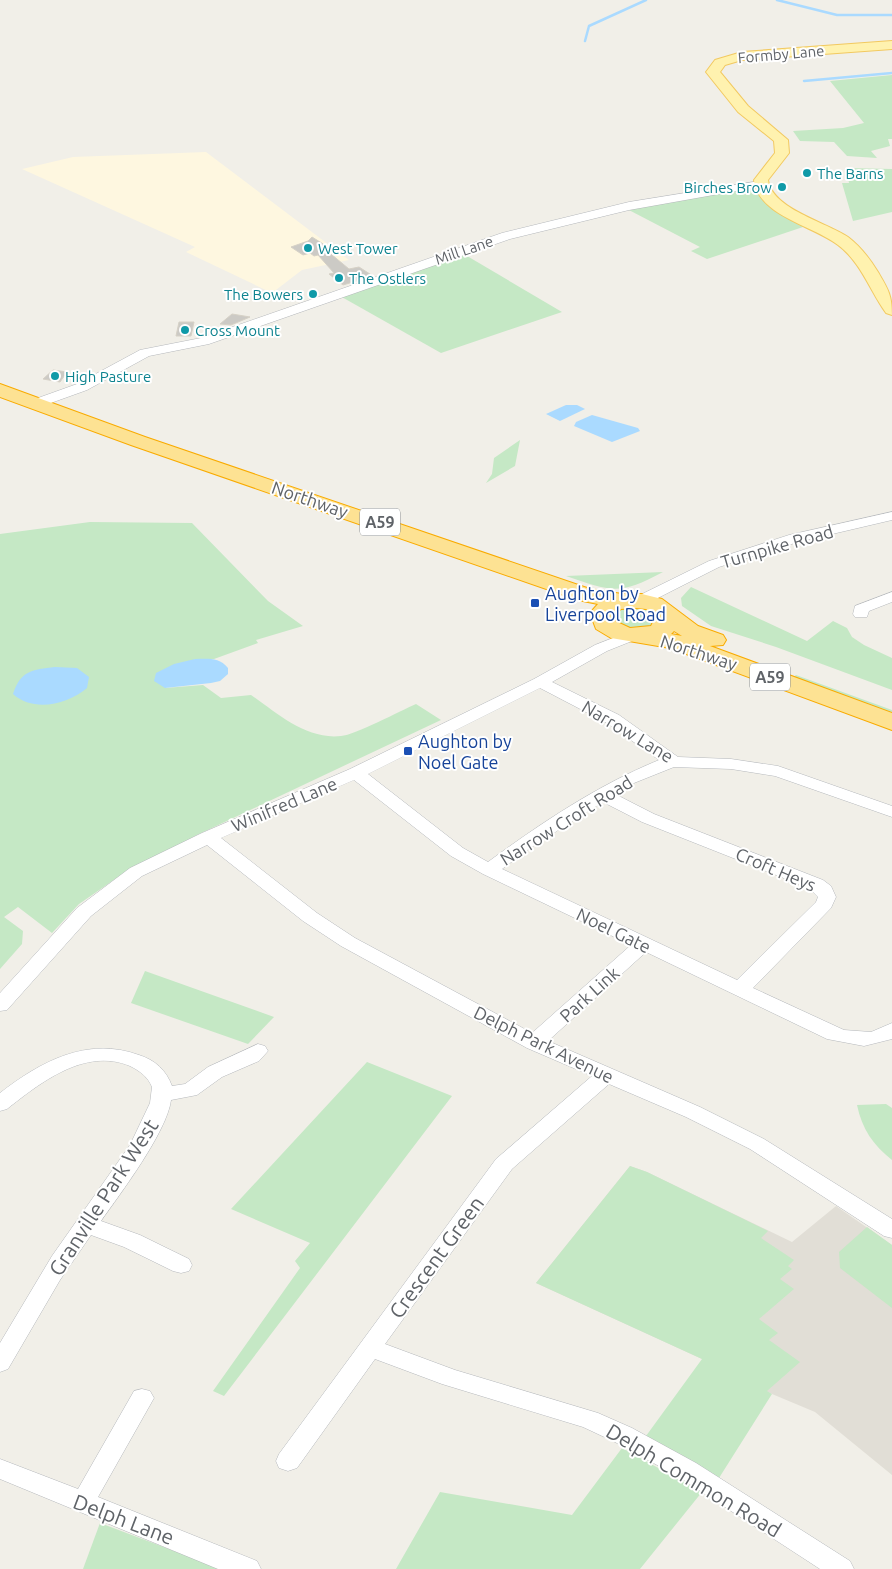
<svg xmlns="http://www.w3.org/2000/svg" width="892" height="1569" viewBox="0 0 892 1569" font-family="Ubuntu,sans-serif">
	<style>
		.commercial { fill: #fef7e0 }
		.education { fill: #e1ded6 }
		.green { fill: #c5e8c5 }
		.water { fill: #aadaff }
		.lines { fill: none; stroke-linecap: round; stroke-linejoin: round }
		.stream { stroke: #aadaff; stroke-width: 2.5 }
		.building { fill: #cccac5; stroke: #d6d1c6 }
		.minor-casing { stroke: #b5b8bc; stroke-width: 1 }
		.major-casing { stroke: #f2c960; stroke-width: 2 }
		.highway-casing { stroke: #f9ab00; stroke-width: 2 }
		.minor { fill: #fff; fill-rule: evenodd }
		.major { fill: #fff2af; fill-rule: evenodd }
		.highway { fill: #fde293; fill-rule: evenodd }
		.culture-dot { fill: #0f9aa8; stroke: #fff; stroke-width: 2 }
		.transit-dot { fill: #1a4fb4; stroke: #fff; stroke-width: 2 }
		.labels { text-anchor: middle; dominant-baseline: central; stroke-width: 4; stroke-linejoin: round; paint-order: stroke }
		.far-street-label { font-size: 15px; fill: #5f6368; stroke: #fff }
		.far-culture-label { font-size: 15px; fill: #0d838f; stroke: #fff; text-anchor: start }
		.shield { fill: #fff; stroke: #8f9295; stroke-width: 1 }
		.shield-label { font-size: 16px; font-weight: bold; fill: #5f6368 }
		.street-label { font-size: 18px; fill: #5f6368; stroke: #fff }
		.transit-label { font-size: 18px; fill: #164399; stroke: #fff; text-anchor: start }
		.near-street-label { font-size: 21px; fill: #5f6368; stroke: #fff }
	</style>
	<rect width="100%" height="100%" fill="#f1efe8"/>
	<path class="commercial" d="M206,152L349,260L302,270L272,293L186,252L195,247L22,169L73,157Z"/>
	<path class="education" d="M630,1166L647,1172L792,1242L836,1206L892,1245V1475L815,1412L772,1394L702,1359L536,1283Z"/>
	<g class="green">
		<path d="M892,75V139H888L890,146L871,151L877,158L847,156L834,142L800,141L793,131L843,128L864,123L830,81Z"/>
		<path d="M846,168L892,169V212L853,221L842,183H849Z"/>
		<path d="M753,188L766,202L806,226L707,259L691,251L700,247L625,208Z"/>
		<path d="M462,253L562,312L441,353L340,296Z"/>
		<path d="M520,440L515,466L486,483L492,474L494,458Z"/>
		<path d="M90,522L192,523L268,601L303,626L256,640L258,643L214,659H195L165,688L203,685L221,698L251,695C277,713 306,740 341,736C355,735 400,711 416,704L441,720L197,835L121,875L79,904L52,933L18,907L4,917L23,931L22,944L0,969V534Z"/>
		<path d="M663,572C620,595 612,592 566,576Z"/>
		<path d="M691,587L807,641L833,621L847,628L852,637L864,645L892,658V690L776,647L711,626L682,606L681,598Z"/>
		<path d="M632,605L655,611L659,623L643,631L614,625L613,612Z"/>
		<path d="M796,675L892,710V718L790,680Z"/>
		<path d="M145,971L274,1017L248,1044L131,1003Z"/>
		<path d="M367,1062L452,1096L224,1396L213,1391L300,1268L295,1261L310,1243L231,1209Z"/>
		<path d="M886,1104L892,1108V1160C873,1145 862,1129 857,1105Z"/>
		<path d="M630,1166L647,1172L768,1231L761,1238L794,1260L788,1266L792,1269L780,1279L794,1289L759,1319L778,1333L769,1340L800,1362L767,1391L772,1394L719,1478L646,1436L702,1359L536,1283Z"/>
		<path d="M867,1227L892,1245V1308L840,1268L839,1252Z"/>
		<path d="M622,1448L702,1492L640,1569H396L440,1492L572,1515Z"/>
		<path d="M100,1523L222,1569H83Z"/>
	</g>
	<g class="water">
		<path d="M566,405H577L585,409L560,421L546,414Z"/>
		<path d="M592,415L638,428L640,431L612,442L574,426L576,422Z"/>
		<path d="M195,659C208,659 219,657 228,668V674L220,681L211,683L165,688L154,681L156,673L174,664Z"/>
		<path d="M55,667L77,668L89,677L87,688C68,704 34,713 13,694C21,670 32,670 55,667Z"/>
	</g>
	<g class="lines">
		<g class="stream">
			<path d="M777,0L837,15H892"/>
			<path d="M585,41L589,26L646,0"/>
			<path d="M804,81L892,73"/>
		</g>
	</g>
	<g class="building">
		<path d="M312,237L328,247L325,249L349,269L359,267L373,276L343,285L329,274L334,273L318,255L314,256L310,253L303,255L291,247L308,241Z"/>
		<path d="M232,314L250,317L231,325L220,324Z"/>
		<path d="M179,322H194L191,336H176Z"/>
		<path d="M53,370L67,372L60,382L43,379Z"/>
	</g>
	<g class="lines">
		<defs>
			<g id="minor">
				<path d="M760,181L766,184L764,186L629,210L510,239L209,344L149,356L87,390L48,404L45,408H35L33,405L38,398L77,384L140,350L201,338L502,233L629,202Z"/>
				<path d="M892,512V520L798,542L719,567L646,604H634L632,601L634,598L709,561L789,535Z"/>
				<path d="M892,592V602L869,611L867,617H855L853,614L855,606Z"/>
				<path d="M631,631L637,633L639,636L637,639L607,651L552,682L619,715L678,757L731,759L778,766L892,806V817L775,776L731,769L674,767L634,783L615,794L654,814L823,880L831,886L836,897L831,908L753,988L844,1030L871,1032L892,1023V1039L864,1046L827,1039L646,952L548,1041L700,1107L764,1139L892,1219V1238L884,1236L750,1149L686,1117L609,1084L512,1169L385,1344L455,1370L598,1413L632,1428L696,1463L850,1561L854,1569H820L679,1477L615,1442L583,1427L442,1384L375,1359L297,1468L288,1471L279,1468L276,1461L279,1454L496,1159L592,1076L527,1048L341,946L303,921L207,845L142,876L91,916L7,1010L0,1011V993L77,908L130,868L202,833L350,769L534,679L595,645ZM540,688L607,723L659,760C598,785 541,823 488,862L463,848L368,774ZM354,780L451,856L483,874L631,945L532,1033L355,938L317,913L221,838ZM603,802L642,822L809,888L818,897L816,902L737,980L502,869L530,848Z"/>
				<path d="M258,1044L265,1046L268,1051L259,1061L222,1077L197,1095L171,1100C167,1132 120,1194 101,1221L140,1235L189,1259L192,1265L189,1271L181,1273L173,1271L124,1247L91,1235L60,1280L8,1369L0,1372V1343L52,1256L130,1145L150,1103L152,1087C148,1077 140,1071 130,1066C85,1047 40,1083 7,1109L0,1111V1093C40,1062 87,1036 139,1055C155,1060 166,1070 172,1086L185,1084L208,1067Z"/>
				<path d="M142,1389L150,1391L154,1398L98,1497L257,1561L261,1569H218L0,1479V1459L78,1489L134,1391Z"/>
			</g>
			<path id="major" d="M892,41V49L742,60L725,65L720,72L748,106L788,140L789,153L768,180C772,209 826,222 848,237C860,246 870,259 878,272C888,289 892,295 892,315L886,313C870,291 861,262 838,245C814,226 758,216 754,180L775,153L774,141L738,112L706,72L715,60L742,52Z"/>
			<path id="highway" d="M0,384L145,437L590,589L622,594H642L662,599L698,626L723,635L726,640L723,645L710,646L892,713V730L670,648L611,638L596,629L590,613L598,604L578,600L131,445L0,397ZM635,608L646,609L656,616L651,626L630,628L615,621L614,615L621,609ZM674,631L682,636L671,634Z"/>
		</defs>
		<use href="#minor" class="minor-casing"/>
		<use href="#major" class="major-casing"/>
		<use href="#highway" class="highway-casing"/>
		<use href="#minor" class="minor"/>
		<use href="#major" class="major"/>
		<use href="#highway" class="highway"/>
	</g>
	<g class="culture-dot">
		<circle cx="807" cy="173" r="5"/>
		<circle cx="782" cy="187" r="5"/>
		<circle cx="308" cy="248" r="5"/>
		<circle cx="339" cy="278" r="5"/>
		<circle cx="313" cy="294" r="5"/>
		<circle cx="185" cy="330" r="5"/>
		<circle cx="55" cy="376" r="5"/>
	</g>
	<g class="transit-dot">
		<rect x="530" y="598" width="10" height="10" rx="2.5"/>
		<rect x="403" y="746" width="10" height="10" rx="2.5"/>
	</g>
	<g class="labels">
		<g class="far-street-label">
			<text transform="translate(781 54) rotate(-5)">Formby Lane</text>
			<text transform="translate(464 250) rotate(-19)">Mill Lane</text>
		</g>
		<g class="far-culture-label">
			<text x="817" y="173">The Barns</text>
			<text x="772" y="187" text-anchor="end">Birches Brow</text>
			<text x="318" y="248">West Tower</text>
			<text x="349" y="278">The Ostlers</text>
			<text x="303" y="294" text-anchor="end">The Bowers</text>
			<text x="195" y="330">Cross Mount</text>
			<text x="65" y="376">High Pasture</text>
		</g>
		<g class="shield">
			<rect x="360" y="508.5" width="40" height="27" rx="4"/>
			<rect x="750" y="663.5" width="40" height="27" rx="4"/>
		</g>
		<g class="shield-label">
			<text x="380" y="522">A59</text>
			<text x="770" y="677">A59</text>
		</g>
		<g class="street-label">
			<text transform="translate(310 499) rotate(19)">Northway</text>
			<text transform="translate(777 546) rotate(-16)">Turnpike Road</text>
			<text transform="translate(699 652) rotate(18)">Northway</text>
			<text transform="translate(628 731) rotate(31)">Narrow Lane</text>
			<text transform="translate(284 804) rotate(-23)">Winifred Lane</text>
			<text transform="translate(566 820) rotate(-32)">Narrow Croft Road</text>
			<text transform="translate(776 869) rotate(23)">Croft Heys</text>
			<text transform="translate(614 930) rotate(26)">Noel Gate</text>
			<text transform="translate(589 994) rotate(-42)">Park Link</text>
			<text transform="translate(544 1044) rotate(26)">Delph Park Avenue</text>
		</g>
		<g class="transit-label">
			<text x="545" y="593">Aughton by<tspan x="545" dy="21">Liverpool Road</tspan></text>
			<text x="418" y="741">Aughton by<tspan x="418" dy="21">Noel Gate</tspan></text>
		</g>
		<g class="near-street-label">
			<text transform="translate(103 1197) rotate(-57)">Granville Park West</text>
			<text transform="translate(436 1257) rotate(-54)">Crescent Green</text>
			<text transform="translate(694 1480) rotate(31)">Delph Common Road</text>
			<text transform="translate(124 1519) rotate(21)">Delph Lane</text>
		</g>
	</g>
</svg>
